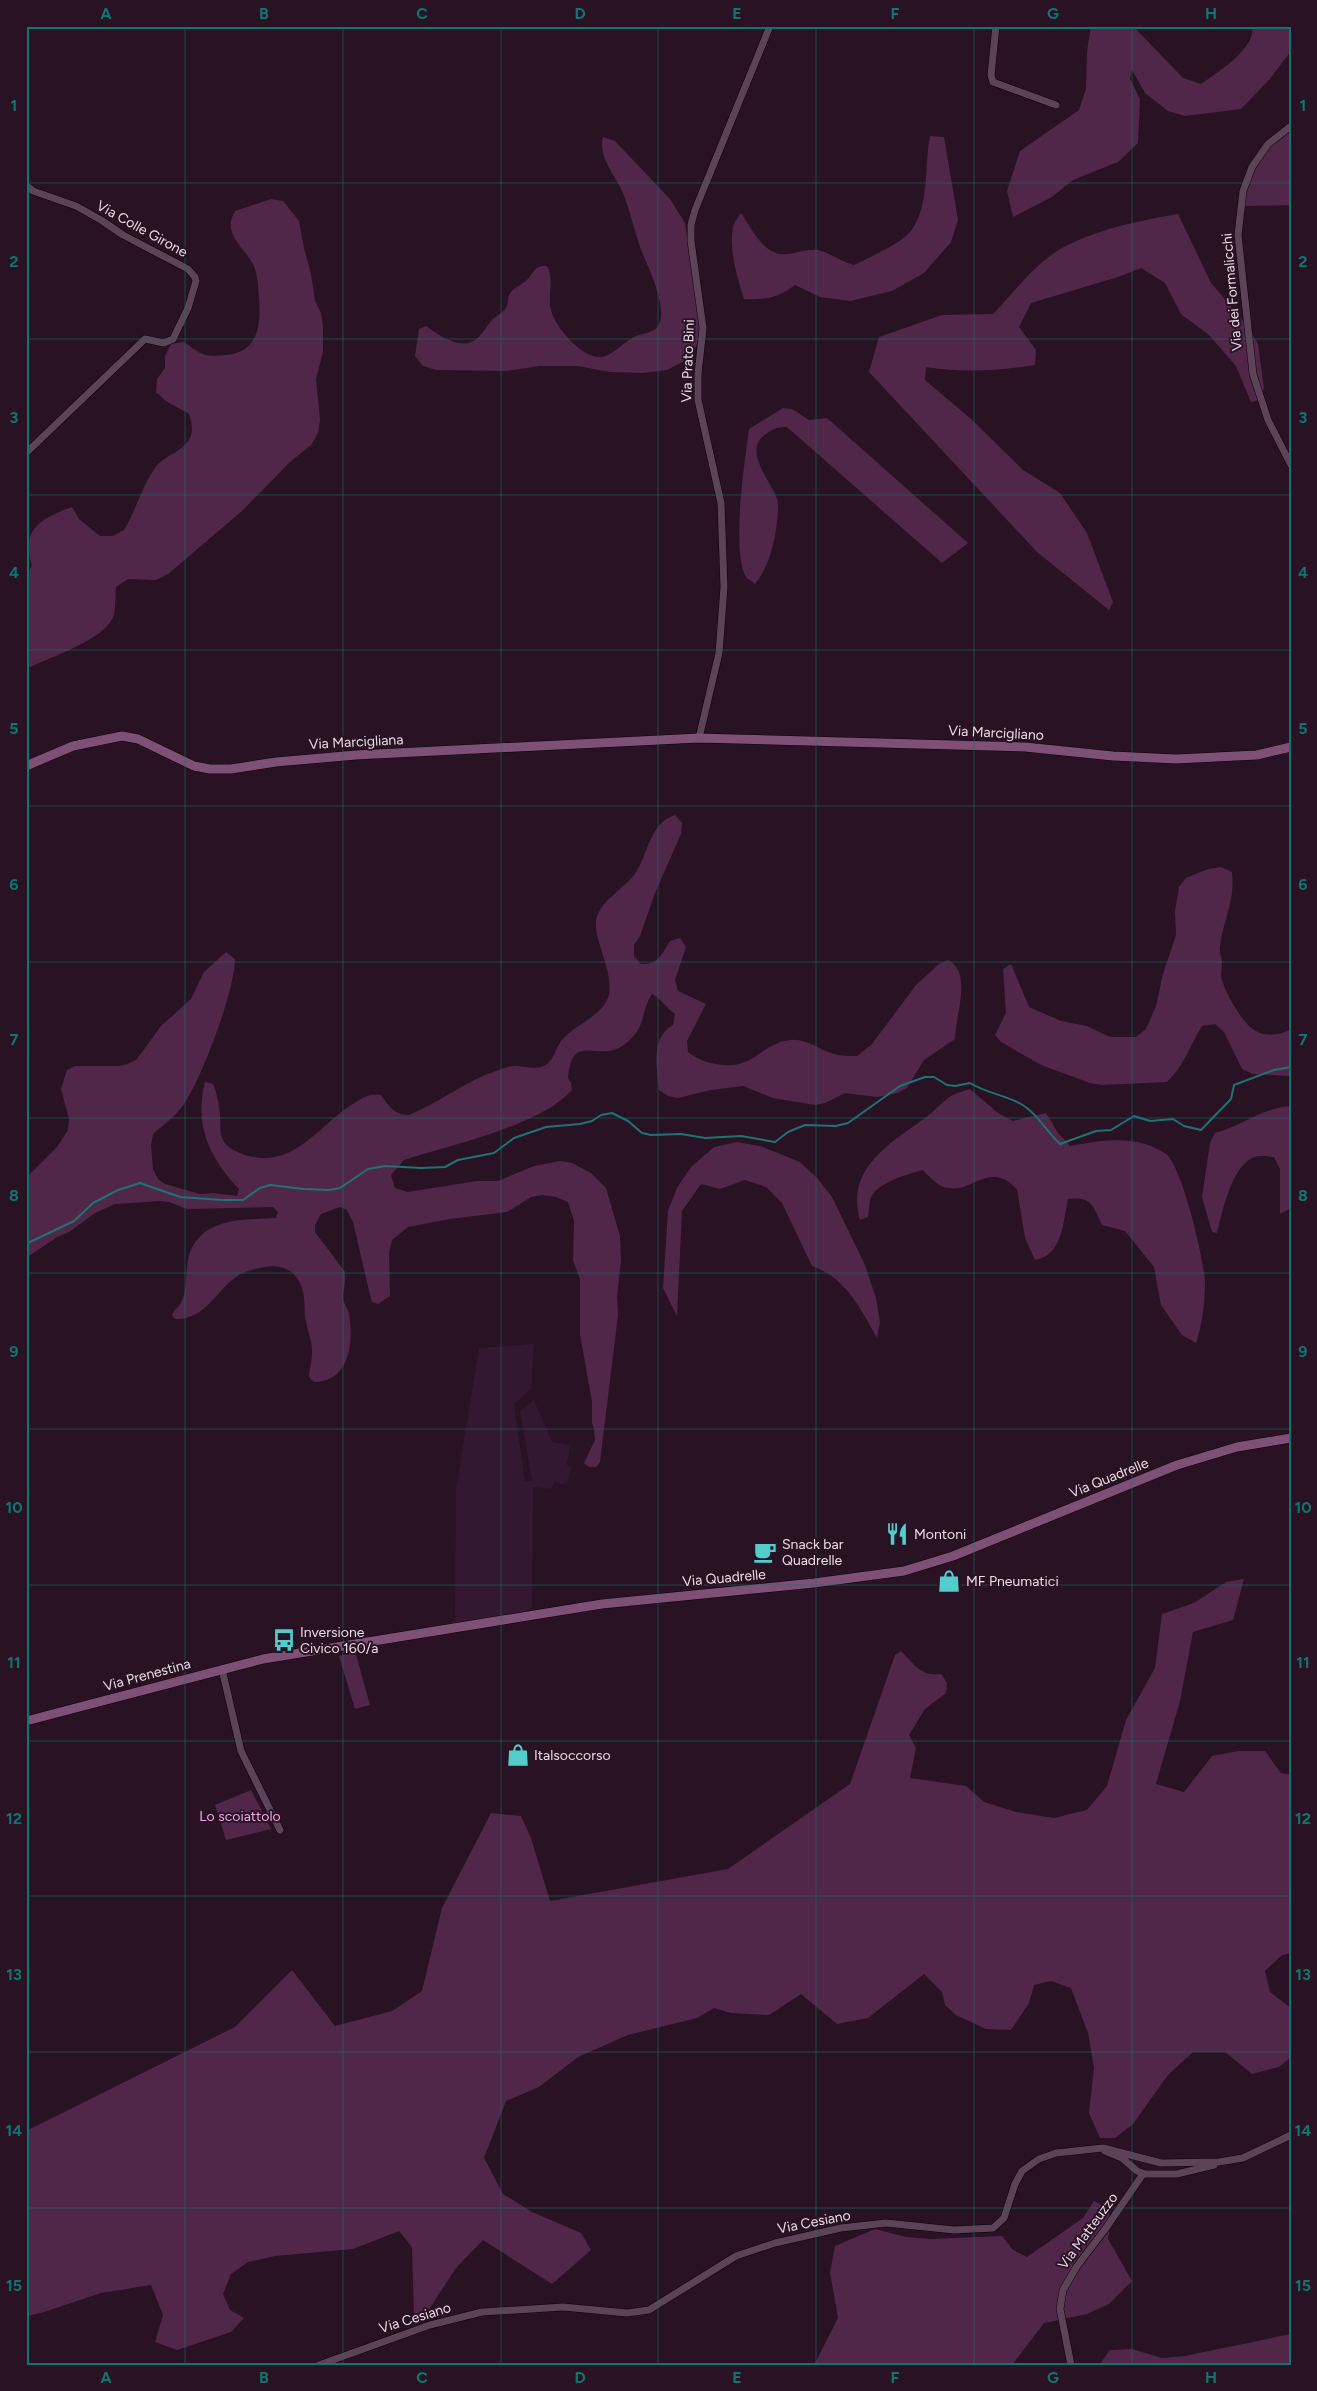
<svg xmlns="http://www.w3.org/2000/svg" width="1317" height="2391" viewBox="0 0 1317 2391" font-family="Figtree,sans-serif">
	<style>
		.built { fill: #34182f }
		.green { fill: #512749 }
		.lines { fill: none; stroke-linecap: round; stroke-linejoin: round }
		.stream { stroke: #1f7473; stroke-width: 2 }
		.street-casing { stroke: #0f010c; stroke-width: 8 }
		.secondary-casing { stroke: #0f010c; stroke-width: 10 }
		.street { stroke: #5d4357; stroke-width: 7 }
		.secondary { stroke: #7f5076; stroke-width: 9 }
		.grid { fill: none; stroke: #0f766e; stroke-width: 1; stroke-opacity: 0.55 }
		.labels { text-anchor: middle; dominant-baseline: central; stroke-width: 4; stroke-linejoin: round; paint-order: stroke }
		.street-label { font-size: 14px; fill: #ecdce8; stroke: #281223 }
		.poi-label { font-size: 14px; fill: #ecdce8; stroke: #281223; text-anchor: start }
		.park-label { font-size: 14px; fill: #f9a6e7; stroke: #281223 }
		.neatline { fill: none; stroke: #0f766e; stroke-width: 2 }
		.grid-label { font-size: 16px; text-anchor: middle; font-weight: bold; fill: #0f766e }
	</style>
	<rect width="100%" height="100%" fill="#281223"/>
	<path class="built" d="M534,1344L531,1389L514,1404L525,1482L532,1481L520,1411L534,1400L552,1442L570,1445L567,1465L572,1467L567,1483L561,1484L555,1481L551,1489L533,1487L532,1607L523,1613L450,1625L455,1619L456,1490L479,1348Z"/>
	<g class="green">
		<path d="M1091,26H1133L1183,78L1201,84C1217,73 1257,48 1252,26H1291V51L1269,80L1241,109L1185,116L1168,111L1145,93L1132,70L1130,79L1140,99L1138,143L1118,162L1073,180L1052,197L1013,217L1007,191L1020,151L1079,110L1086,89L1087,51Z"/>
		<path d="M1291,126V205L1241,206L1256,159Z"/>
		<path d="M930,136L944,137L958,220L951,242L924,273L892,291L850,301L820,297L795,285C778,298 765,300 744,299C737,277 729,250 733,227C734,223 738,217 741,213C752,229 764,257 787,254C798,253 807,249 818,250C828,252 842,262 854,265C868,258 902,243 911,231C930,205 924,166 930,136Z"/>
		<path d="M603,137L615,141L670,199L685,223L700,329L698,342L690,358L667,370L643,373L610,372L578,366H540L507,371L436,370L423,366L415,356L419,329L426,326C440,336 462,352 478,338C484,332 487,325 493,319C497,315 505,312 507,306C509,301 507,297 511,292C515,287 522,285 527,280C534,273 534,265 547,266C555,281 547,295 551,310C555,327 583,360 602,357C613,355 624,342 634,337C639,334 646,334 652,331C676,321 646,263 640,247C634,229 630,211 623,193C615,174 598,158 603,137Z"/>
		<path d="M271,199L283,201L299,221L304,248L311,274L315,301L321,313L323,326V352L316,379L320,420L318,433L311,445L290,462L242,511L168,574L156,580L128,579L116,587C115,595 116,605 114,614C109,639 47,658 26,669V577L32,565C20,529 42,518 72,507L79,519L100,536H113L124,530C137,509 142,484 158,464C167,455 181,452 189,440C194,431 192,424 189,414L166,401L156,392L157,379L165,368V356L171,344L184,342C202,355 203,357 226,355C259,352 261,324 259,298C258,286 258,275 253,264C247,253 236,244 232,232C229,224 231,219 235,211Z"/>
		<path d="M1178,214L1211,283L1248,327L1258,344L1264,388L1260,400L1251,402L1236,366L1209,335L1181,314L1165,283L1141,268L1118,277L1031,303L1019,327L1036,350L1035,365C995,371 966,373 926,367L925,380L971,419L1023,470L1060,493L1087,533L1113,602L1109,610L1037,552L869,372L879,337L942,315L993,314C1015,291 1040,257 1070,244C1103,228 1142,220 1178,214Z"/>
		<path d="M783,408L792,409L809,420L827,418L968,543L942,563L787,427C778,427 774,428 766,434C739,451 778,489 778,503C778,530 772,563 755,584C753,582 748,579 746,577C731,551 745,460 749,429Z"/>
		<path d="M675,815L682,823L681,834L655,893L640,936L634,945V956L641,964C658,965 662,954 670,941L680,938L686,947L675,980L678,991L706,1004L687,1041L688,1052C697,1059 705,1062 716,1064C753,1072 761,1043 790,1040C807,1038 822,1052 838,1055C844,1056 851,1056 857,1056L872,1044L916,985L939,964L948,960C973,972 955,1017 955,1039L924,1060L907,1088L898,1093L877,1097L845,1093L825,1103L815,1105L773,1098L743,1086L711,1090L678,1098L668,1096L659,1090C657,1067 650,1038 673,1025L675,1014C666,1008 662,999 652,994C639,1014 648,1026 625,1044C599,1065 572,1029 568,1078L571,1083L572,1090C540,1126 450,1145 404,1160L391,1175L395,1188L408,1192L477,1181H498L534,1166L560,1161L572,1163L591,1173L606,1188L620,1236L621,1261L617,1296L618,1315L600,1462L596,1467H589L584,1463L595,1440L594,1428L592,1423V1402L580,1334V1279L573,1260L574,1221L568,1202L556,1197L542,1195L531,1197L507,1212L450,1219L408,1227L392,1240L389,1253L390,1296L378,1304L372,1302L370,1295L353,1222L347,1210L340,1207L321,1214L315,1225V1232L345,1272C346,1282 343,1290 343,1299C344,1304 348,1309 349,1314C354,1341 350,1382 314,1382L309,1377C309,1369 312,1362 312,1355C313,1342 308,1333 306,1321C304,1314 305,1305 304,1298C302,1276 287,1263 265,1267C255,1269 244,1271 236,1277C215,1292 205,1320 175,1319L172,1315C174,1310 179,1307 181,1303C189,1286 184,1266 191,1250C206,1216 247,1220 276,1218L278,1212L273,1207L187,1209L169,1202L160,1201L115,1204L95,1213L69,1232L57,1237L26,1258V1178L57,1147L68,1130L69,1119L61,1089L67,1070L75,1066H118L128,1064L137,1059L161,1026L191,999L204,972L226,952L235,959C235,990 202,1078 184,1104C176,1116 163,1125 153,1134L151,1145L153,1169L158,1179L165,1184L200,1194L213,1193L237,1196L239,1189C209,1157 194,1125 205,1082L213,1084C217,1093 219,1104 220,1114C221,1123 219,1132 223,1140C227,1148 237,1152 245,1155C296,1170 318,1124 356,1102C365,1097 370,1093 381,1095C389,1106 394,1115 409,1115C439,1103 465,1081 496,1071C502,1069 509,1066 515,1066C524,1066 535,1070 544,1066C554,1061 555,1049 561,1041C574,1025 595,1020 606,1002C619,981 594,944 596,921C598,903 623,889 634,875C649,855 648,824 675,815Z"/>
		<path d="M1221,867L1232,872C1235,903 1224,917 1220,946C1219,951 1221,956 1222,961C1222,966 1221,971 1221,976C1224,991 1239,1016 1249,1026C1260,1037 1277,1037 1291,1029V1076L1253,1074L1242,1069L1224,1032L1215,1024L1202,1026C1190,1045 1184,1066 1167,1082L1102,1085L1090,1083L1041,1065L1001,1042L995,1035L1006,1013L1003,969L1011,964L1029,1007L1061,1021L1087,1026L1110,1037H1136L1146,1029L1156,1006L1163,974L1176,935L1175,911L1179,887L1186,878L1208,869Z"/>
		<path d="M970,1089L998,1113L1013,1121L1046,1113L1058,1133L1070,1146C1102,1140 1137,1134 1166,1154C1182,1166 1205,1262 1205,1283C1205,1304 1202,1324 1196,1343L1182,1335L1161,1305L1154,1267L1125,1231L1102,1225C1093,1206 1092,1196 1068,1199C1063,1222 1063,1255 1035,1260L1025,1238L1017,1189C1013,1186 1007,1179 1001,1178C980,1172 967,1194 944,1187C937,1185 928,1175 922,1170C906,1175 879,1182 871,1197C869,1203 869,1211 868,1217L860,1220C845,1169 889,1144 925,1118C933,1112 945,1100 951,1096C956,1093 964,1091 970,1089Z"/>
		<path d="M1291,1106V1208L1280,1214V1169L1274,1157C1268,1157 1260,1155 1254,1157C1231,1167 1223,1210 1217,1233L1212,1232L1202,1197L1210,1143L1215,1133C1244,1125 1261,1108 1291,1106Z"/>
		<path d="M737,1142L760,1146L800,1162L817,1178L832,1197L865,1265L876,1298L880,1322L877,1338C861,1309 845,1277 812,1266L782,1203L766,1187L745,1180L720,1189L701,1184L682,1211L677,1316L663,1288L668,1211L677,1188L691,1167L714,1147Z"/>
		<path d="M1244,1579L1233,1620L1193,1632L1180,1701L1156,1784L1184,1792L1212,1756L1239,1751H1265L1281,1773L1291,1775V1953L1282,1955L1265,1971L1270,1992L1291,2008V2057L1279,2067L1252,2074L1225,2052H1193L1168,2075L1133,2124L1115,2138H1100L1089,2113L1094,2068L1088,2033L1071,1988L1051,1981L1034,1985L1029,2003L1011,2030L986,2029L956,2015L945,2005L942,1992L924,1974L868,2018L837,2024L801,1994L769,2015L731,2013L714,2008L697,2018L628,2035L578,2057L539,2087L506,2101L484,2158L503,2194L532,2212L581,2233L591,2250L552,2284L483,2240L456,2268L424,2317H414L412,2247L399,2231L353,2249L275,2256L248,2262L231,2274L223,2294L230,2310L244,2318L231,2332L177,2350L155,2342L163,2315L151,2285L101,2293L41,2313L26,2316V2131L235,2027L292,1970L335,2026L392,2011L422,1991L442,1908L491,1813L521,1816L531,1838L550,1901L728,1869L850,1784L895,1655L901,1651C914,1664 921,1677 941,1674L947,1683L946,1693L925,1709L909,1735L916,1748L910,1778L966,1786L984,1802L1016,1812L1054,1818L1087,1810L1107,1786L1126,1720L1155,1668L1162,1614L1194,1603L1226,1582Z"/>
		<path d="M355,1651L370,1705L355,1709L339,1656Z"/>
		<path d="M251,1790L271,1829L226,1840L215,1805Z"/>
		<path d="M1094,2201C1115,2211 1111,2219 1108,2239L1132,2281L1109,2304L1087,2314L1044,2323L1012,2365H814L838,2318L830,2272L835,2246L875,2229L906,2237L931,2239L1002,2236L1013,2250L1027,2257L1083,2218Z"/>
		<path d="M1291,2334V2365H1099L1110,2350L1132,2349L1162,2358L1185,2356Z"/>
	</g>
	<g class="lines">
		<path class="stream" d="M26,1244L74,1221L93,1203L118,1190L140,1183L180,1197L222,1200H243L260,1188L270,1185L303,1189L329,1190L340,1188L368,1169L385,1166L421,1168L445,1167L458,1160L494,1153L514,1138L546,1127L580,1124L592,1121L601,1115L612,1113L628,1121L642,1133L651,1135L681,1134L705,1138L741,1136L775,1142L788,1132L805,1125L836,1126L848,1123L900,1086L925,1077H934L947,1085L955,1086L970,1083C986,1093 1005,1095 1021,1104C1037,1113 1046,1131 1060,1144L1096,1131L1111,1130L1134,1116L1150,1121L1173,1119L1184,1126L1201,1130L1231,1099L1234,1085L1274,1070L1291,1067"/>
		<defs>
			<g id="street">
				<path d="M996,26L991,75L993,82L1056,105"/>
				<path d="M1291,126L1268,144L1252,167L1243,191L1238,235L1253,374L1268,420L1291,465"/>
				<path d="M26,185L33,191L76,206L101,220L123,235L188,269L195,277L196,281L188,308L173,339L164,343L145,339L26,453"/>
				<path d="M699,738L719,653L724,587L721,503L698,400V374L703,328L691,241V225L695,210L770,26"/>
				<path d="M222,1669L241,1751L280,1830"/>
				<path d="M1105,2151L1122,2158L1137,2171L1145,2174H1177L1214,2165"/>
				<path d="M319,2365L430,2325L482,2312L563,2307L627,2313L649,2310L736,2256L775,2243L841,2228L886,2223L954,2230L993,2228L1004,2218L1015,2184L1022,2171L1039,2159L1056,2153L1103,2148L1161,2163L1219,2162L1243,2158L1291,2135"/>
				<path d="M1071,2365L1060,2309L1063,2290L1077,2266L1106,2228L1143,2174"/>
			</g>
			<g id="secondary">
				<path d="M26,766L73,746L122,736L138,739L194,766L210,769H231L276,762L356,755L699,738L1025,747L1113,756L1176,759L1257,755L1291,747"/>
				<path d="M26,1721L263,1659L602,1604L814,1583L904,1571L953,1556L1177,1465L1237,1447L1291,1438"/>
			</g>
		</defs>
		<use href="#street" class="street-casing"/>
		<use href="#secondary" class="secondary-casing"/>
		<use href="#street" class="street"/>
		<use href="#secondary" class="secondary"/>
	</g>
	<path class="grid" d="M185,26V2365M343,26V2365M501,26V2365M658,26V2365M816,26V2365M974,26V2365M1132,26V2365M26,183H1291M26,339H1291M26,495H1291M26,650H1291M26,806H1291M26,962H1291M26,1118H1291M26,1273H1291M26,1429H1291M26,1585H1291M26,1741H1291M26,1896H1291M26,2052H1291M26,2208H1291"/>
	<defs>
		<symbol id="restaurant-bare" viewBox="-9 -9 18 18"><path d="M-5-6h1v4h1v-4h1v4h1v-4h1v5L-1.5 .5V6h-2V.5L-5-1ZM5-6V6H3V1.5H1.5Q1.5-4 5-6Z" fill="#52cdcc" stroke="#281223" stroke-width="2.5" paint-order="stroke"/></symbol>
		<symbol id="cafe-bare" viewBox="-9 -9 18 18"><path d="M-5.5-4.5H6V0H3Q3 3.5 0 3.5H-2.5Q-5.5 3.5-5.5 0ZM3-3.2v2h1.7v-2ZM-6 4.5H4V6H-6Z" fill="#52cdcc" stroke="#281223" stroke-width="2.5" paint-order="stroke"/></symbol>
		<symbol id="shop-bare" viewBox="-9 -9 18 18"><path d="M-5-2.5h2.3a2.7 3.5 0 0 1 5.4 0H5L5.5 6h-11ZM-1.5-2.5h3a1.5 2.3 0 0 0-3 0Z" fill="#52cdcc" stroke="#281223" stroke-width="2.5" paint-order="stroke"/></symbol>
		<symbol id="bus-bare" viewBox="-9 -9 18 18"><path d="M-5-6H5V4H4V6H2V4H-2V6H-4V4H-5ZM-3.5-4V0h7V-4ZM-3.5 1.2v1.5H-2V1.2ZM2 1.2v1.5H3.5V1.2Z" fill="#52cdcc" stroke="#281223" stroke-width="2.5" paint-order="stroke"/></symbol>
	</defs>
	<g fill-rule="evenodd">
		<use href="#restaurant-bare" x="881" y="1518" width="32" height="32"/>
		<use href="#cafe-bare" x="749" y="1536" width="32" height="32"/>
		<use href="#shop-bare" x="933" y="1565" width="32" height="32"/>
		<use href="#bus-bare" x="268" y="1624" width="32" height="32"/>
		<use href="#shop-bare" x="502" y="1739" width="32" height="32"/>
	</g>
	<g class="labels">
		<g class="street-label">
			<text transform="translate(142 229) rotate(29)">Via Colle Girone</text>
			<text transform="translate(1232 292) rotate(-95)">Via dei Formalicchi</text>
			<text transform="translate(688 361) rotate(-88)">Via Prato Bini</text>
			<text transform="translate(996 733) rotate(3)">Via Marcigliano</text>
			<text transform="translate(356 742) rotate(-3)">Via Marcigliana</text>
			<text transform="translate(1109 1478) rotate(-22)">Via Quadrelle</text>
			<text transform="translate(724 1578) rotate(-5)">Via Quadrelle</text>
			<text transform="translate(147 1675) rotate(-15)">Via Prenestina</text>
			<text transform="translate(814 2222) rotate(-11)">Via Cesiano</text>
			<text transform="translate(1088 2231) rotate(-54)">Via Matteuzzo</text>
			<text transform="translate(415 2318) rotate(-17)">Via Cesiano</text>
		</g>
		<g class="poi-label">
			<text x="914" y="1534">Montoni</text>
			<text x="782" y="1544">Snack bar<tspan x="782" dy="16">Quadrelle</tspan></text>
			<text x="966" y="1581">MF Pneumatici</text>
			<text x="300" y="1632">Inversione<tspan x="300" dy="16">Civico 160/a</tspan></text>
			<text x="534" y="1755">Italsoccorso</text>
		</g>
		<g class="park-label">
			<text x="240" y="1816">Lo scoiattolo</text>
		</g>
	</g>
	<rect width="1317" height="2391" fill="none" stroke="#281223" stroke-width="55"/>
	<rect x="28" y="28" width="1262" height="2336" class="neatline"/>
	<g class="grid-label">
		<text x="106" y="19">A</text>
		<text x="264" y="19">B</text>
		<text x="422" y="19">C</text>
		<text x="580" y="19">D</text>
		<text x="737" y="19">E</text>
		<text x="895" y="19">F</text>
		<text x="1053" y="19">G</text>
		<text x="1211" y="19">H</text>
		<text x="14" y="111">1</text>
		<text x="1303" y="111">1</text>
		<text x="14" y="267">2</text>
		<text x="1303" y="267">2</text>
		<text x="14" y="423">3</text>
		<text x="1303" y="423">3</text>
		<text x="14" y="578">4</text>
		<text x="1303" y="578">4</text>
		<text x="14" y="734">5</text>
		<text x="1303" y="734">5</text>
		<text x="14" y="890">6</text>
		<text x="1303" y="890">6</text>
		<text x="14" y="1045">7</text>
		<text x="1303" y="1045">7</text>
		<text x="14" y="1201">8</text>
		<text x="1303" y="1201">8</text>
		<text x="14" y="1357">9</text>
		<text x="1303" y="1357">9</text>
		<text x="14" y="1513">10</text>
		<text x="1303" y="1513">10</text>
		<text x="14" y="1668">11</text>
		<text x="1303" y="1668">11</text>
		<text x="14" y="1824">12</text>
		<text x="1303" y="1824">12</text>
		<text x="14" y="1980">13</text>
		<text x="1303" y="1980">13</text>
		<text x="14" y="2136">14</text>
		<text x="1303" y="2136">14</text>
		<text x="14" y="2291">15</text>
		<text x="1303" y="2291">15</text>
		<text x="106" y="2383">A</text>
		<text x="264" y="2383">B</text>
		<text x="422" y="2383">C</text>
		<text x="580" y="2383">D</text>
		<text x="737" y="2383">E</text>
		<text x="895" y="2383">F</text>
		<text x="1053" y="2383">G</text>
		<text x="1211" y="2383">H</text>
	</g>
</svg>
